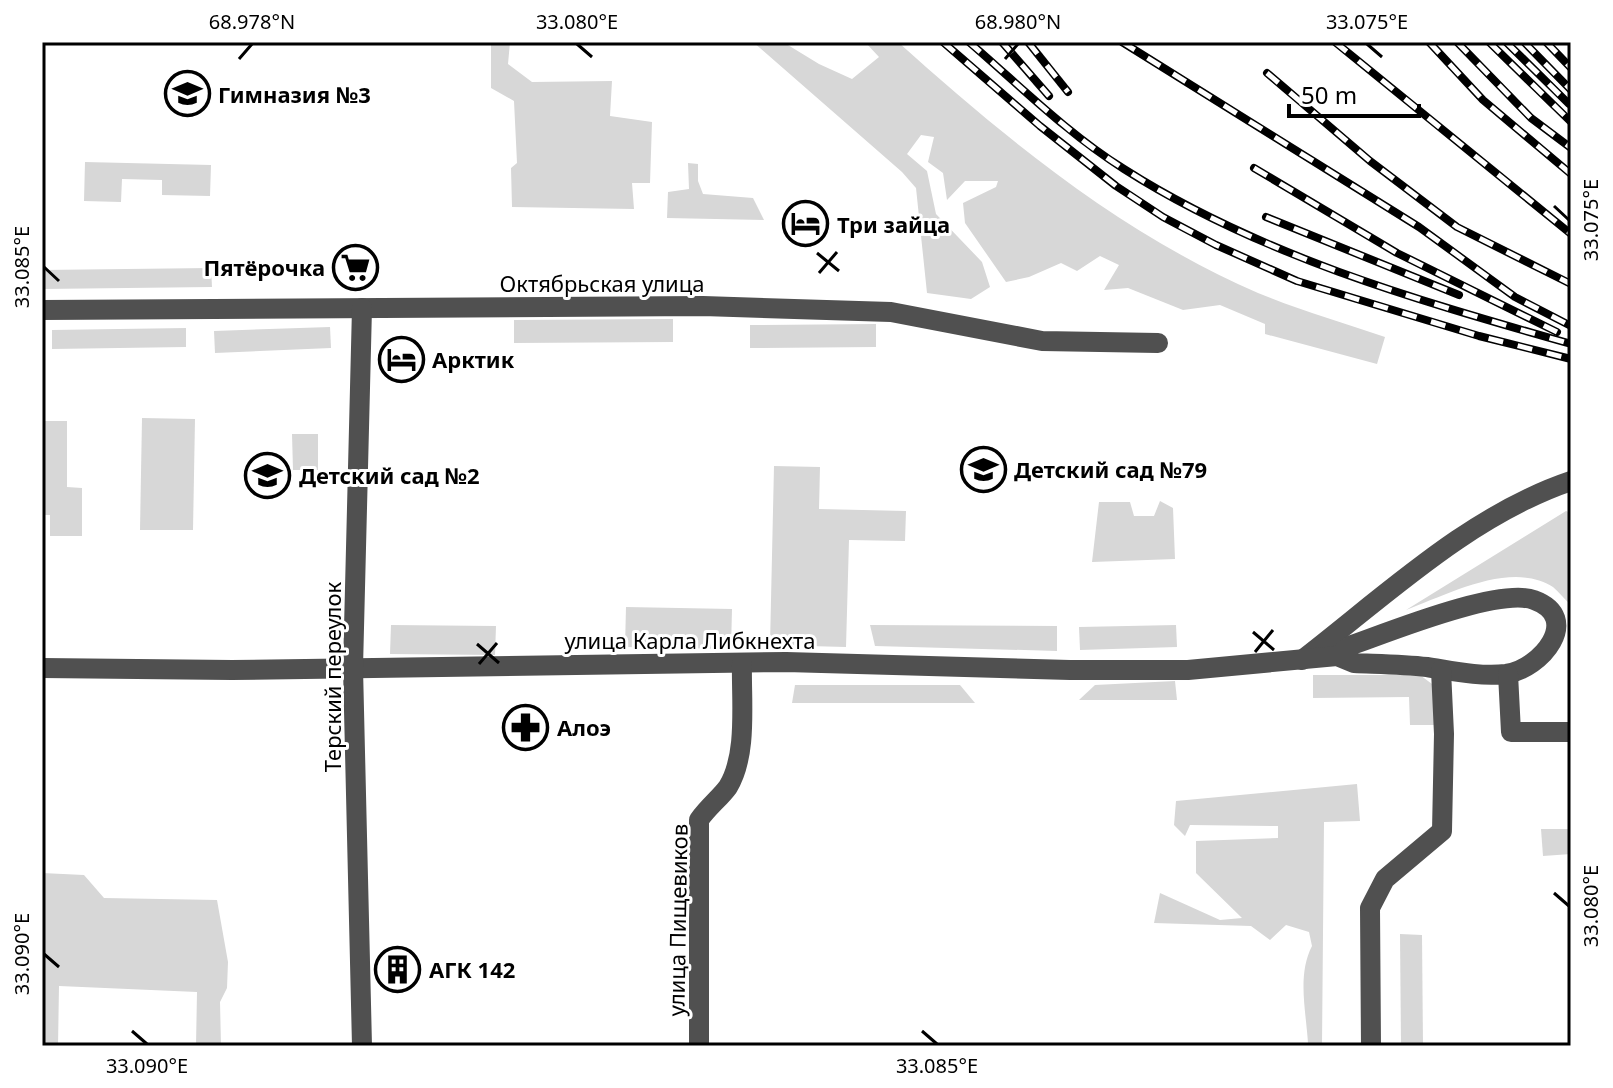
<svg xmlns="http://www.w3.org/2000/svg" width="1613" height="1088" viewBox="0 0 1613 1088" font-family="'Noto Sans',sans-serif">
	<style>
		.green { fill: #d7d7d7 }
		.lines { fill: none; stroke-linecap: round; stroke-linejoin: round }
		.minor { stroke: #505050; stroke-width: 20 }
		.rail-casing { stroke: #000; stroke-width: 8 }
		.rail { stroke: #fff; stroke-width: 5; stroke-dasharray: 15; stroke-linecap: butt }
		.ticks { fill: none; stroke: #000; stroke-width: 3 }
		.labels { text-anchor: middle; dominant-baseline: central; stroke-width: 6; stroke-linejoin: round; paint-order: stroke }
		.poi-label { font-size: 22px; font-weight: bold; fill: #000; stroke: #fff; text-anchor: start }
		.street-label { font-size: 22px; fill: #000; stroke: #fff }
		.neatline { fill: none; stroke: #000; stroke-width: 3 }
		.ticks-label { font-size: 20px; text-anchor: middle; fill: #000 }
	</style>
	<rect width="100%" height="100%" fill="#fff"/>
	<g class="green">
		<path d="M491,42H510L508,64L532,82L612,81L610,116L652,122L650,183H632L634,209L512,207L511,168L517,163L514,101L491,88Z"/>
		<path d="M753,42H783L819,64L852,79L879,57L865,42H898C1007,140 1122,234 1258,293C1299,310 1343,323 1385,337L1377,364L1265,334V324L1220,305L1183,310L1128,288L1104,290L1119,265L1100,256L1077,271L1061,263L1029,277L1006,282L965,223L963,203L996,187L998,181H965L947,200L943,173L928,162L934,137L921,135L907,154L927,171L936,214L982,262L990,287L971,299L927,293L916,188L902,172Z"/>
		<path d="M85,162L211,165L210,196L162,195V180L122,179L121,202L84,201Z"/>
		<path d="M688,163L698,164V181L703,194L753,198L764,220L667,218L668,192L689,189Z"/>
		<path d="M211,268L212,287L42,289V270Z"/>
		<path d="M673,319V342L514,343V320Z"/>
		<path d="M876,324V347L750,348V325Z"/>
		<path d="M330,327L331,348L215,353L214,331Z"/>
		<path d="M186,328V347L52,349V330Z"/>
		<path d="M142,418L195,419L193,530H140Z"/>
		<path d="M42,421H67V487L82,488V536H50V515H42Z"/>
		<path d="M292,434H318V470H293Z"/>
		<path d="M774,466L820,467L819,509L906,511L905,541L849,540L846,647L770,645Z"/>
		<path d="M1160,501L1173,508L1175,559L1092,562L1099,502H1130L1134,516H1154Z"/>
		<path d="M1566,511L1571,513V605C1565,600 1559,592 1553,587C1511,560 1447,595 1406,610Z"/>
		<path d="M626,607L732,609L731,649L625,647Z"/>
		<path d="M391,625L496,626L495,655L390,654Z"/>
		<path d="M870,625L1057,626V651L875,646Z"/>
		<path d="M1176,625L1177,647L1080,650L1079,627Z"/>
		<path d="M1313,675H1420L1432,684L1436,725H1410L1409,697L1313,698Z"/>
		<path d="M1175,681L1177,700H1079L1095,685Z"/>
		<path d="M795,685H960L975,703H792Z"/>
		<path d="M1357,784L1360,821L1324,822L1322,1045L1308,1043C1306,1011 1297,975 1312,946L1309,932L1286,925L1270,940L1251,926L1154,923L1160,893L1220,920L1242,918L1196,873V841L1278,838V826L1190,825L1185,836L1174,825L1176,801Z"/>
		<path d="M1541,829H1571V854L1543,856Z"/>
		<path d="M42,873L84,875L104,898L217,900L228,962L227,988L220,1002L221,1046H196L197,992L59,986L58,1046H42Z"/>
		<path d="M1400,934L1422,935L1423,1046H1401Z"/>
	</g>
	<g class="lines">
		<g class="minor">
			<path d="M42,310L703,306L891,312L1042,341L1158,343"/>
			<path d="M1302,660C1385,596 1470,515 1571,481"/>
			<path d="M42,668L232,670L786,662L1070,670H1188L1337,656L1352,645C1389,632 1500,587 1534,600C1583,618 1541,669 1506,674C1480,677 1453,671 1427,667C1403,664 1378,664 1354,663L1337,656"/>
			<path d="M1508,674L1511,732H1571"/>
			<path d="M362,1046L353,668L362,308"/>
			<path d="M699,1046V820C708,807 720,798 728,787C748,754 741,701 742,663"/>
			<path d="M1371,1046L1370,908L1385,879L1442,831L1444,734L1441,670"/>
		</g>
		<defs>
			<g id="rail">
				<path d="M943,42L1040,126L1116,186L1163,217L1216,245L1297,281L1479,336L1571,359"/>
				<path d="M969,42C1019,85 1068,134 1124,169C1261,256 1417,300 1571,344"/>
				<path d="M1002,42L1049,96"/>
				<path d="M1028,42L1068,92"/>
				<path d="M1122,42L1419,227L1515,297L1571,326"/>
				<path d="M1335,42L1571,234"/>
				<path d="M1429,42L1483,100L1571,174"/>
				<path d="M1457,42L1531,118L1571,148"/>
				<path d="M1489,42L1571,122"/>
				<path d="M1506,42L1569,104"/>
				<path d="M1524,42L1571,90"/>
				<path d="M1546,42L1571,68"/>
				<path d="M1267,73L1370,161L1457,227L1571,284"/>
				<path d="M1254,168L1397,253L1557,332"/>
				<path d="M1266,217L1459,295"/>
			</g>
		</defs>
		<use href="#rail" class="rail-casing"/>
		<use href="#rail" class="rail"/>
	</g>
	<path class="ticks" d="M577,44L592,57M1367,44L1382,57M239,59L252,44M1005,59L1018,44M1554,206L1569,220M817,253L839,271M44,267L59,281M819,273L837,252M1253,632L1274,650M477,644L499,663M1255,652L1273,630M479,664L497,643M1554,893L1569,906M44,954L59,967M132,1031L147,1044M922,1031L937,1044"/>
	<defs>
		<symbol id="school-ring" viewBox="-11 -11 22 22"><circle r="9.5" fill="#fff" stroke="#000" stroke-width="1.5"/><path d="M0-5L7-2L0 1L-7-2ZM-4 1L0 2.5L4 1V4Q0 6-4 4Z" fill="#000"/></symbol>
		<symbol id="hotel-ring" viewBox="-11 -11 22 22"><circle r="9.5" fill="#fff" stroke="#000" stroke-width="1.5"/><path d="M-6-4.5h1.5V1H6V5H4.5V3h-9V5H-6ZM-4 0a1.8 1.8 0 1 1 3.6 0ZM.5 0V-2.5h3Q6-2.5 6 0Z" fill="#000"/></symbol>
		<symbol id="supermarket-ring" viewBox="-11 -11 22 22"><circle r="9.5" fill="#fff" stroke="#000" stroke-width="1.5"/><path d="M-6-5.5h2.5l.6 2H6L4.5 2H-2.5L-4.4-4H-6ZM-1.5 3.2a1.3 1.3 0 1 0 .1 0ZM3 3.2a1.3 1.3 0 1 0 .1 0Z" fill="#000"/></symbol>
		<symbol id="pharmacy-ring" viewBox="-11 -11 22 22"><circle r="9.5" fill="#fff" stroke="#000" stroke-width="1.5"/><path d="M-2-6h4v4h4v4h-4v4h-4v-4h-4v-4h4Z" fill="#000"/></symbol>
		<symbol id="building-ring" viewBox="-11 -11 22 22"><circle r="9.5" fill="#fff" stroke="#000" stroke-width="1.5"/><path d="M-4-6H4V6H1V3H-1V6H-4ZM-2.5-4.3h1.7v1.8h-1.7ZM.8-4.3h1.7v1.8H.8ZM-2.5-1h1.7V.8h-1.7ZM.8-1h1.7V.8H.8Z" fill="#000"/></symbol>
	</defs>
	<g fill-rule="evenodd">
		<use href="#school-ring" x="162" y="68" width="51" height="51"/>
		<use href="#hotel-ring" x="780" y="198" width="51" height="51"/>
		<use href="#supermarket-ring" x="330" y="242" width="51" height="51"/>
		<use href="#hotel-ring" x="376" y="334" width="51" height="51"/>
		<use href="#school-ring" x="958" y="444" width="51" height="51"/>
		<use href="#school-ring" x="242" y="450" width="51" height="51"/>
		<use href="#pharmacy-ring" x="500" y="702" width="51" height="51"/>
		<use href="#building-ring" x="372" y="944" width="51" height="51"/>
	</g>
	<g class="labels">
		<g class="poi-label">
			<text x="218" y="94">Гимназия №3</text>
			<text x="837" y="224">Три зайца</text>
			<text x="325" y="267" text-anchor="end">Пятёрочка</text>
			<text x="432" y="359">Арктик</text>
			<text x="1014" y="469">Детский сад №79</text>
			<text x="299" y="475">Детский сад №2</text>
			<text x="557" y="727">Алоэ</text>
			<text x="429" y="969">АГК 142</text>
		</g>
		<g class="street-label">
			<text x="602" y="283">Октябрьская улица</text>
			<text x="690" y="640">улица Карла Либкнехта</text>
			<text transform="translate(332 677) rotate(-90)">Терский переулок</text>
			<text transform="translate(677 920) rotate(-89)">улица Пищевиков</text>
		</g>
	</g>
	<rect width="1613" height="1088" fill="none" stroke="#ffffff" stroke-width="88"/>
	<path d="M1289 104v12h130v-12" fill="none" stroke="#000000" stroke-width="4"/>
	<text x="1301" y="104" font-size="24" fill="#000000" stroke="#ffffff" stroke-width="6" paint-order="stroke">50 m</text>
	<rect x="44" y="44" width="1525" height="1000" class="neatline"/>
	<g class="ticks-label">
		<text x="252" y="29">68.978°N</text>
		<text x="577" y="29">33.080°E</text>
		<text x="1018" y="29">68.980°N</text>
		<text x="1367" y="29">33.075°E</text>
		<text transform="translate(1591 220) rotate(-90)" y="7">33.075°E</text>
		<text transform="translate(22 267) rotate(-90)" y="7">33.085°E</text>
		<text transform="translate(1591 906) rotate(-90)" y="7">33.080°E</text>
		<text transform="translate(22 954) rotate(-90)" y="7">33.090°E</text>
		<text x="147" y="1073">33.090°E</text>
		<text x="937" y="1073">33.085°E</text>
	</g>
</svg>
